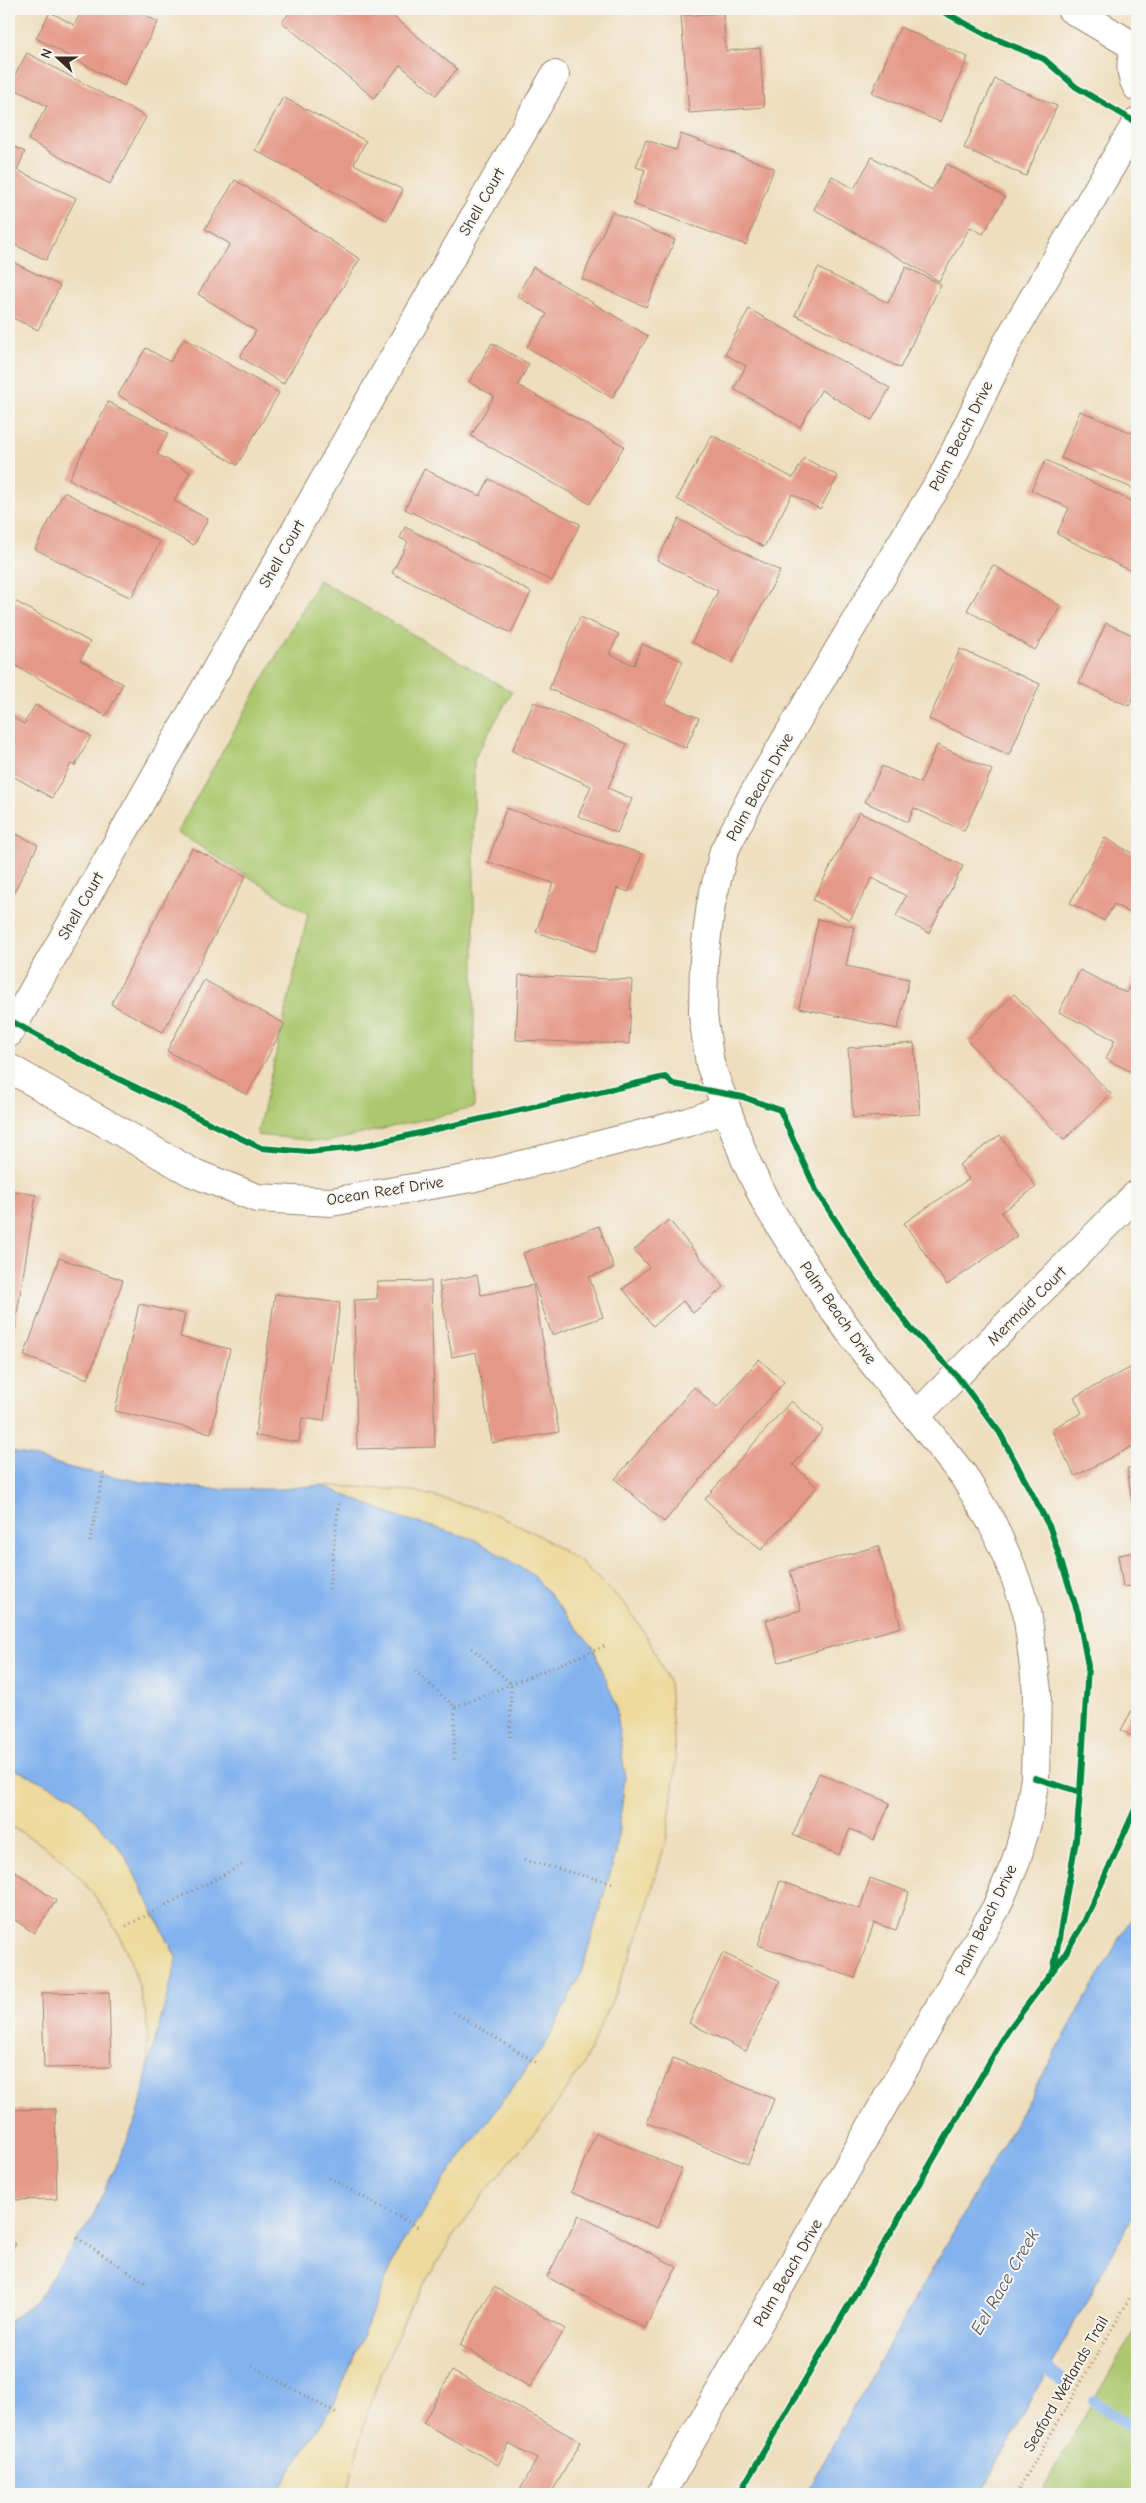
<svg xmlns="http://www.w3.org/2000/svg" width="1146" height="2503" viewBox="0 0 1146 2503" font-family="'Comic Neue',sans-serif">
	<style>
		.green { fill: #acc86e; stroke: #747946 }
		.sand { fill: #eeda9e; stroke: #94825e }
		.water { fill: #83b3ee; stroke: #5f6e86 }
		.lines { fill: none; stroke-linecap: round; stroke-linejoin: round }
		.stream { stroke: #83b3ee; stroke-width: 12 }
		.building { fill: #e59887 }
		.minor-casing { stroke: #95846e; stroke-width: 30 }
		.path { stroke: #95846e; stroke-width: 3; stroke-dasharray: 1 4; stroke-linecap: butt }
		.minor { stroke: #fff; stroke-width: 28 }
		.cycleway-casing { stroke: #f6f6f2; stroke-width: 9 }
		.cycleway { stroke: #00873e; stroke-width: 6 }
		.labels { text-anchor: middle; dominant-baseline: central; stroke-width: 4; stroke-linejoin: round; paint-order: stroke }
		.street-label { font-size: 16px; fill: #3b2a1e; stroke: #f6f6f2 }
		.water-label { font-size: 18px; font-style: italic; fill: #51535c; stroke: #f6f6f2 }
	</style>
	<rect width="100%" height="100%" fill="#f6f6f2"/>
	<filter id="ink" filterUnits="userSpaceOnUse"><feTurbulence type="fractalNoise" baseFrequency=".02" numOctaves="2"/><feDisplacementMap in="SourceGraphic" scale="10" xChannelSelector="R" yChannelSelector="G"/><feConvolveMatrix kernelMatrix="1 2 1 2 8 2 1 2 1" color-interpolation-filters="sRGB"/></filter>
	<filter id="wash" filterUnits="userSpaceOnUse"><feTurbulence type="fractalNoise" baseFrequency=".0096" numOctaves="4" result="noise"/><feDisplacementMap in="SourceGraphic" scale="20" xChannelSelector="R" yChannelSelector="G"/><feGaussianBlur stdDeviation="1.12" result="paint"/><feColorMatrix in="noise" values="0 0 0 0 0 0 0 0 0 0 0 0 0 0 0 0 0 1.4 0 .05"/><feComposite in="paint" operator="in"/></filter>
	<g filter="url(#wash)">
		<rect width="100%" height="100%" fill="#efdebe"/>
		<g class="green">
			<path d="M319,580L512,692L474,759V1108L326,1142L257,1135L308,914L177,832Z"/>
			<path d="M1137,2325V2494H1040Z"/>
		</g>
		<g class="sand">
			<path d="M321,1485L414,1491L488,1511L531,1531L582,1563L625,1604L648,1638L669,1683L676,1764L667,1836L642,1926L612,2001L582,2067L547,2118L494,2181L452,2238L410,2307L379,2379L366,2417L347,2494H276L335,2402L399,2248L459,2159L548,2040L581,1973L616,1853L625,1777L593,1647L572,1624L395,1516Z"/>
			<path d="M9,1769L19,1771L74,1797L124,1853L177,1959L148,2068C147,2050 149,2029 145,2011C128,1931 84,1861 9,1826Z"/>
		</g>
		<g class="water">
			<path d="M9,1450L75,1469L142,1482L209,1489H283L321,1485L395,1516L474,1539L533,1575L593,1647L616,1705L625,1777L616,1853L581,1973L548,2040L459,2159L399,2248L335,2402L276,2494H9V2322L34,2303L92,2218L138,2116L148,2068L177,1959L124,1853L74,1797L19,1771L9,1769Z"/>
			<path d="M1137,1908V2209L980,2494H805Z"/>
		</g>
		<g class="lines">
			<g class="stream">
				<path d="M1037,2360L1066,2383"/>
				<path d="M1094,2402L1137,2430"/>
			</g>
		</g>
		<g id="blocks">
			<g class="building">
				<path d="M83,9H133L158,22L124,86L36,38L50,12L74,25Z"/>
				<path d="M293,9H384L457,69L436,95L400,65L374,98L282,22Z"/>
				<path d="M723,13L726,51L760,48L764,107L689,113L681,16Z"/>
				<path d="M900,27L968,57L940,122L872,93Z"/>
				<path d="M27,53L146,117L110,184L28,140L47,106L9,86Z"/>
				<path d="M995,79L1057,106L1026,176L964,148Z"/>
				<path d="M283,97L366,141L354,164L403,190L387,220L255,150Z"/>
				<path d="M681,134L774,168L746,245L633,204L645,170L636,167L646,140L676,150Z"/>
				<path d="M9,144L25,152L17,170L76,198L46,260L9,242Z"/>
				<path d="M872,157L932,190L947,164L1005,197L983,234L970,227L939,281L814,209L832,176L854,189Z"/>
				<path d="M235,180L360,259L283,384L240,357L256,331L198,294L230,244L205,229Z"/>
				<path d="M612,212L675,240L646,307L582,279Z"/>
				<path d="M9,260L60,286L38,330L13,318L9,327Z"/>
				<path d="M533,267L648,336L612,398L527,347L547,314L517,296Z"/>
				<path d="M906,267L941,284L900,368L795,315L818,268L888,303Z"/>
				<path d="M749,309L890,388L872,420L821,390L800,427L734,389L746,366L725,354Z"/>
				<path d="M184,338L279,393L237,465L118,395L146,348L170,362Z"/>
				<path d="M492,343L529,364L518,385L624,446L590,504L471,436L494,396L469,382Z"/>
				<path d="M108,402L168,433L157,454L190,472L174,501L208,519L194,545L69,479Z"/>
				<path d="M1080,411L1137,435V490L1061,458Z"/>
				<path d="M712,435L793,478L804,458L838,476L820,509L792,494L764,547L677,499Z"/>
				<path d="M1046,460L1137,504V574L1057,534L1069,508L1031,490Z"/>
				<path d="M424,469L480,496L489,479L580,524L552,581L405,509Z"/>
				<path d="M64,492L160,542L131,598L35,549Z"/>
				<path d="M679,519L780,571L732,663L692,642L718,591L657,560Z"/>
				<path d="M405,527L531,592L511,633L392,573L408,542L400,538Z"/>
				<path d="M993,565L1061,606L1035,650L967,610Z"/>
				<path d="M9,598L90,642L80,660L123,684L106,716L9,662Z"/>
				<path d="M580,617L619,634L609,654L634,665L642,644L683,661L665,703L699,718L686,748L549,689Z"/>
				<path d="M1106,623L1137,637V688L1129,706L1079,683Z"/>
				<path d="M960,649L1040,684L1009,755L929,719Z"/>
				<path d="M534,702L627,744L608,788L632,799L617,833L578,816L591,786L512,751Z"/>
				<path d="M35,705L91,736L75,766L71,764L52,798L9,774V715L24,724Z"/>
				<path d="M937,745L992,770L964,831L914,808L908,822L865,802L882,766L920,783Z"/>
				<path d="M506,808L642,854L629,892L617,888L596,952L536,932L553,883L488,862Z"/>
				<path d="M859,812L963,866L929,933L896,916L906,896L872,878L850,920L813,900Z"/>
				<path d="M9,830L38,845L9,902Z"/>
				<path d="M1105,838L1137,856V917L1114,904L1104,921L1070,903Z"/>
				<path d="M192,848L246,876L163,1032L111,1004Z"/>
				<path d="M818,919L854,927L846,966L909,979L898,1029L799,1008Z"/>
				<path d="M1080,970L1126,993L1137,970L1136,1074L1106,1059L1115,1040L1059,1012Z"/>
				<path d="M519,975L632,980L629,1044L516,1040Z"/>
				<path d="M204,980L285,1024L247,1095L167,1051Z"/>
				<path d="M1014,994L1111,1094L1064,1140L967,1040Z"/>
				<path d="M914,1043L920,1114L853,1118L848,1048Z"/>
				<path d="M1000,1135L1036,1187L1001,1212L1017,1236L947,1285L904,1223L969,1179L959,1165Z"/>
				<path d="M9,1190L36,1195L10,1358H9Z"/>
				<path d="M669,1220L724,1287L693,1313L683,1301L653,1326L623,1289L649,1267L634,1250Z"/>
				<path d="M599,1226L614,1268L589,1277L603,1317L552,1335L523,1253Z"/>
				<path d="M59,1258L123,1280L88,1379L24,1356Z"/>
				<path d="M477,1275L481,1295L533,1285L559,1432L492,1443L476,1352L452,1357L439,1282Z"/>
				<path d="M431,1281L435,1447L357,1449L354,1300L377,1299V1282Z"/>
				<path d="M275,1294L340,1303L324,1421L302,1418L299,1442L255,1436Z"/>
				<path d="M139,1304L185,1314L180,1337L230,1349L211,1433L115,1411Z"/>
				<path d="M759,1359L784,1382L664,1522L615,1479L694,1387L717,1408Z"/>
				<path d="M1136,1365L1137,1444L1075,1476L1051,1429L1082,1413L1074,1397Z"/>
				<path d="M791,1401L823,1429L793,1465L817,1487L761,1550L705,1499Z"/>
				<path d="M1137,1467V1530H1136L1127,1468Z"/>
				<path d="M878,1546L901,1627L779,1662L766,1620L801,1610L790,1571Z"/>
				<path d="M1137,1552V1585L1123,1587L1118,1555Z"/>
				<path d="M1137,1701V1739L1121,1730Z"/>
				<path d="M819,1773L890,1803L874,1840L850,1829L839,1855L793,1835Z"/>
				<path d="M9,1867L56,1901L34,1933L9,1916Z"/>
				<path d="M870,1878L909,1892L896,1930L874,1923L855,1978L758,1945L780,1881L860,1909Z"/>
				<path d="M723,1953L780,1981L746,2051L689,2023Z"/>
				<path d="M109,1992L111,2067L44,2068L42,1993Z"/>
				<path d="M673,2058L774,2099L748,2164L647,2123Z"/>
				<path d="M55,2109L57,2199L9,2200V2110Z"/>
				<path d="M596,2133L682,2169L657,2228L571,2192Z"/>
				<path d="M579,2215L677,2267L645,2328L547,2277Z"/>
				<path d="M9,2239L16,2244L9,2255Z"/>
				<path d="M494,2287L565,2329L530,2387L460,2345Z"/>
				<path d="M452,2371L581,2442L551,2494H524L519,2492L537,2459L509,2444L498,2465L423,2423Z"/>
			</g>
		</g>
	</g>
	<g filter="url(#ink)">
		<use href="#blocks" fill-opacity="0" stroke="#95846e" stroke-width="1"/>
		<g class="lines">
			<defs>
				<g id="minor">
					<path d="M1071,9L1137,48"/>
					<path d="M1137,48C1129,59 1130,75 1137,87"/>
					<path d="M9,1033L555,75"/>
					<path d="M9,1068L191,1172L257,1198L331,1202L471,1178L689,1122L725,1109"/>
					<path d="M916,1416L1137,1194"/>
					<path d="M661,2494L996,1908L1015,1864L1028,1820L1035,1778L1037,1692L1027,1611L1011,1566L992,1523L963,1475L870,1359L827,1301L767,1205L745,1159L710,1064L703,1015L704,959L711,904L724,851L750,800L908,532L942,478L1007,343L1137,122"/>
				</g>
			</defs>
			<use href="#minor" class="minor-casing"/>
			<g class="path">
				<path d="M90,1542L104,1471"/>
				<path d="M329,1589L339,1501"/>
				<path d="M472,1648L511,1684L510,1737"/>
				<path d="M415,1671L455,1707L454,1761"/>
				<path d="M455,1707L607,1645"/>
				<path d="M524,1860L612,1883"/>
				<path d="M126,1926L244,1864"/>
				<path d="M454,2012L537,2063"/>
				<path d="M329,2178L419,2228"/>
				<path d="M77,2238L146,2283"/>
				<path d="M252,2366L337,2414"/>
				<path d="M1016,2494L1137,2286"/>
			</g>
			<use href="#minor" class="minor"/>
			<defs>
				<g id="cycleway">
					<path d="M938,9L989,36L1044,59L1076,87L1137,123"/>
					<path d="M9,1020L98,1069L261,1148L309,1152L358,1147L665,1077L673,1084L743,1097L780,1110L816,1190L866,1268L911,1329L957,1376L1000,1433L1050,1528L1078,1613L1088,1666L1080,1792"/>
					<path d="M1035,1778L1080,1792L1076,1840L1054,1967"/>
					<path d="M739,2494L1007,2032L1064,1956L1085,1920L1137,1805"/>
				</g>
			</defs>
			<use href="#cycleway" class="cycleway-casing"/>
			<use href="#cycleway" class="cycleway"/>
		</g>
	</g>
	<g class="labels">
		<g class="street-label">
			<text transform="translate(482 202) rotate(-60)">Shell Court</text>
			<text transform="translate(961 436) rotate(-63)">Palm Beach Drive</text>
			<text transform="translate(282 554) rotate(-60)">Shell Court</text>
			<text transform="translate(760 787) rotate(-61)">Palm Beach Drive</text>
			<text transform="translate(81 906) rotate(-60)">Shell Court</text>
			<text transform="translate(385 1191) rotate(-9)">Ocean Reef Drive</text>
			<text transform="translate(1027 1306) rotate(-45)">Mermaid Court</text>
			<text transform="translate(838 1313) rotate(55)">Palm Beach Drive</text>
			<text transform="translate(986 1920) rotate(-64)">Palm Beach Drive</text>
			<text transform="translate(788 2273) rotate(-60)">Palm Beach Drive</text>
			<text transform="translate(1066 2384) rotate(-60)">Seaford Wetlands Trail</text>
		</g>
		<g class="water-label">
			<text transform="translate(1005 2282) rotate(-60)">Eel Race Creek</text>
		</g>
	</g>
	<rect width="1146" height="2503" fill="none" stroke="#f6f6f2" stroke-width="30"/>
	<g transform="translate(58 58) rotate(291)" stroke="#f6f6f2" stroke-width="4" paint-order="stroke">
	<path d="M0-4L9 19L0 12L-9 19Z" fill="#3b2a1e"/>
	<text y="-8" font-size="14" font-weight="bold" text-anchor="middle" fill="#3b2a1e">N</text>
	</g>
</svg>
